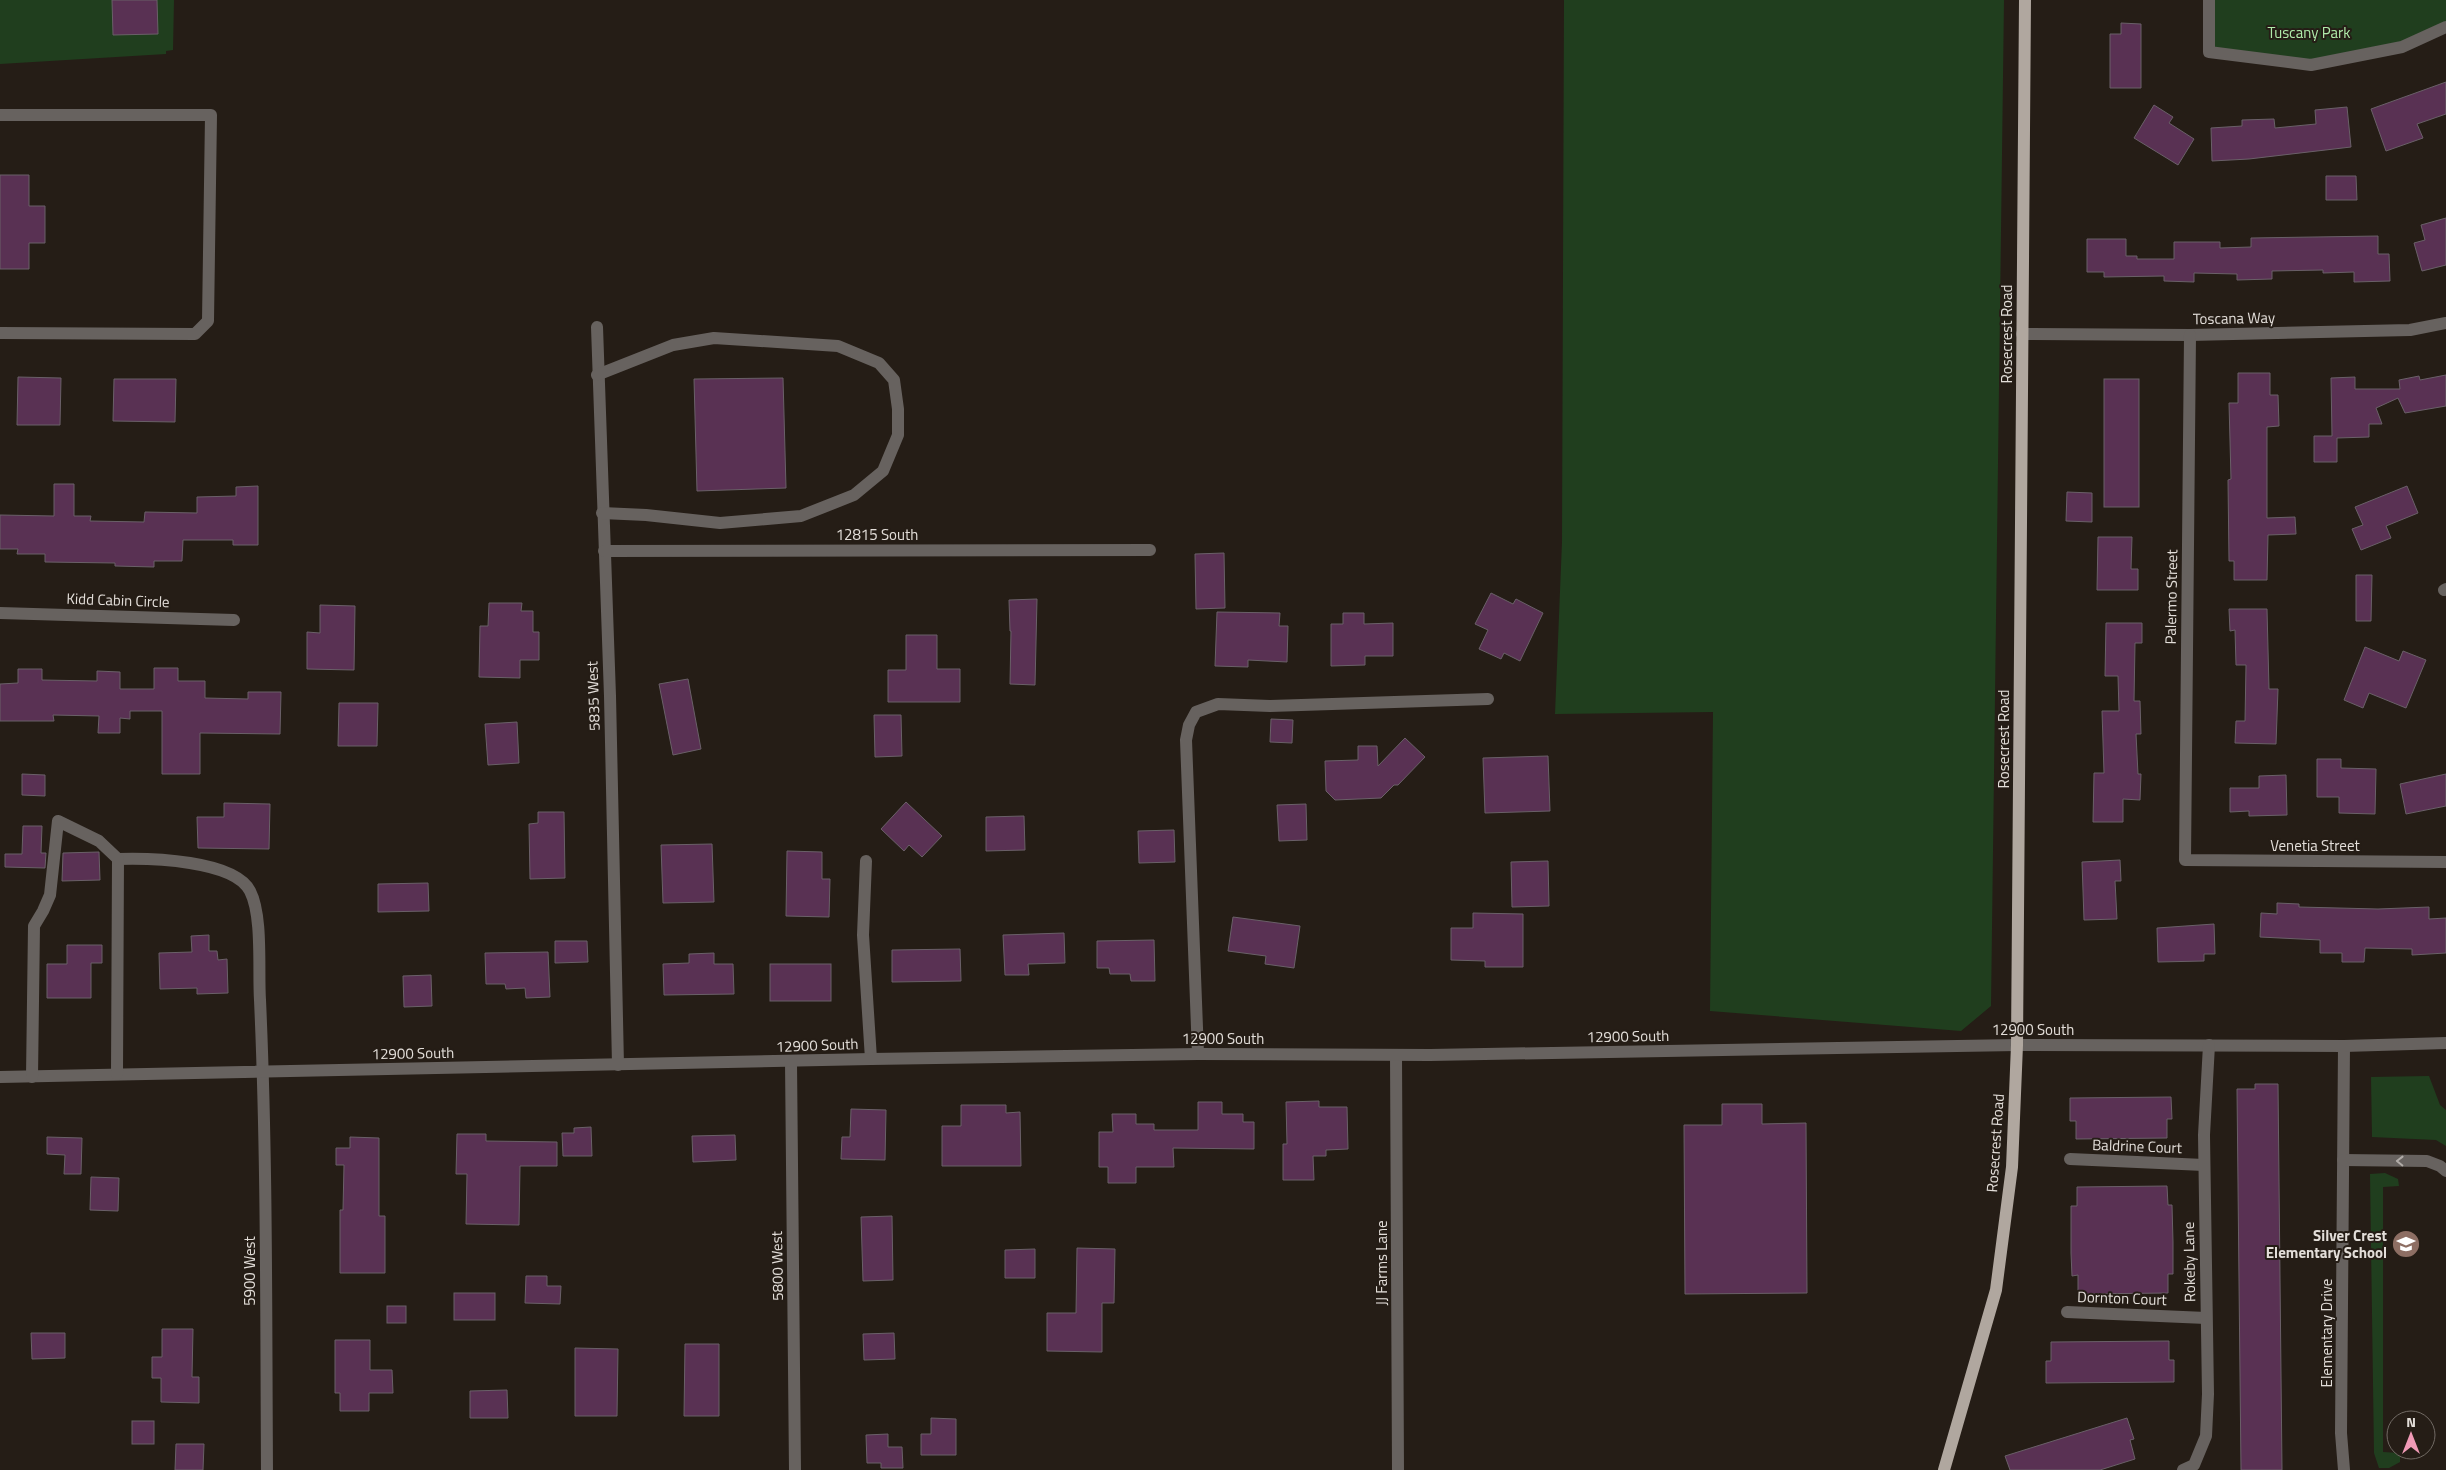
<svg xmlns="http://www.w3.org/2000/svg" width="2446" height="1470" viewBox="0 0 2446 1470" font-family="'Titillium Web',sans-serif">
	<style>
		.green { fill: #203e1e }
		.building { fill: #593153; stroke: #6a6068 }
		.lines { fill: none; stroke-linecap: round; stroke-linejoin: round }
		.minor { stroke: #67625f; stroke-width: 12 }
		.major { stroke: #b0a79f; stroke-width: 12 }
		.oneway { stroke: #b1aca8 }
		.labels { text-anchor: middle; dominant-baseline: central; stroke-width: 4; stroke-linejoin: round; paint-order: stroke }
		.park-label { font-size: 15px; fill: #b0ebaa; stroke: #251d16 }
		.street-label { font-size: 15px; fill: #e3ded9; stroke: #251d16 }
		.poi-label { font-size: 15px; font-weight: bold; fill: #e3ded9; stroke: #251d16; text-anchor: end }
	</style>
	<rect width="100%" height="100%" fill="#251d16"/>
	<g class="green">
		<path d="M0,0H174L173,50L166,51V54L0,64Z"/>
		<path d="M1564,0H2004L1991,1006L1961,1031L1710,1011L1713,712L1555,714L1562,542Z"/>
		<path d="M2209,0H2446V27L2402,47L2311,65L2209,52Z"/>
		<path d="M2429,1076L2440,1105L2446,1110V1146L2436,1140L2372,1137L2371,1077Z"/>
		<path d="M2385,1173L2398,1179L2399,1186L2383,1187V1452L2400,1453V1462L2389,1468H2379L2374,1453L2370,1174Z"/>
	</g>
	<g class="building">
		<path d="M112,0H157L158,34L113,35Z"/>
		<path d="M2121,23L2141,24V88H2110V34H2121Z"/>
		<path d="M2446,82V114L2417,124L2423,138L2386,151L2371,109Z"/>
		<path d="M2154,105L2173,117L2169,123L2194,139L2178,165L2134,138Z"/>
		<path d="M2347,107L2351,147L2249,159L2212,161L2211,128L2242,126V120L2274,119L2275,128L2316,124L2315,110Z"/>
		<path d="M0,175H29V206H45V243H29V269H0Z"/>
		<path d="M2326,176H2356L2357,200H2326Z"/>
		<path d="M2446,218V265L2422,271L2414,243L2425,240L2421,225Z"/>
		<path d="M2378,236V254H2389L2390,281L2354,282V272L2323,273V270L2272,271V279L2237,280V274L2194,273V282L2164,281V276L2104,277V272H2087V239H2126V256H2137V259H2174V242H2220V248L2251,247V238Z"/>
		<path d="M2238,373H2270V395H2278L2279,426L2267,427V518L2295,517L2296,534L2268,535L2267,580H2234V561H2229L2228,480L2231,479L2229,403H2238Z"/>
		<path d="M2446,375V406L2405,413L2398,398L2376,408L2382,424H2369V437L2337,438V462H2314V436H2332L2331,378L2355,377V389H2400L2399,380L2419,376L2420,380Z"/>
		<path d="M18,377L61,378L60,425H17Z"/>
		<path d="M783,378L786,488L697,491L694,379Z"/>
		<path d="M114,379H176L175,422L113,421Z"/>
		<rect x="2104" y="379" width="35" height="128"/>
		<path d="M54,484H74V516H91L90,521L144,522L145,512L197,513V497L236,496V487L258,486V545H233V540H183L182,561H154V567L115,566V563L45,562V554H17L18,549H0V515L54,516Z"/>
		<path d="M2407,486L2418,513L2386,526L2391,538L2361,550L2352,529L2363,525L2355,507Z"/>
		<path d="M2067,492L2092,493V522L2066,521Z"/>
		<path d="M2098,537H2132L2131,569H2138V590H2097Z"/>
		<path d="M1224,553L1225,608L1196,609L1195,554Z"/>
		<path d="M2356,575H2372L2371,621H2356Z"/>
		<path d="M1491,593L1513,604L1516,599L1543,613L1520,661L1504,653L1501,659L1479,649L1488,630L1475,624Z"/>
		<path d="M1037,599L1035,685L1010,684L1011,631H1010L1009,600Z"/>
		<path d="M489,603H522L521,611H533V632H539V660H520V678L479,677L480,626H488Z"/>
		<path d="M320,605L355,606L354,670L307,669V632L320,633Z"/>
		<path d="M2229,609H2267L2269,689H2278L2276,744L2235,743L2236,721H2245L2246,665H2236L2235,630L2230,631Z"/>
		<path d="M1217,612L1280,613L1279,626H1288L1287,662L1248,660V667L1215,666Z"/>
		<path d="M1343,613H1364V624L1393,623V656H1365V665L1331,666V624H1343Z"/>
		<path d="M2106,623H2142V643H2135L2134,701H2140L2141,734H2136L2138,774H2141L2140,800L2123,799V822H2093L2094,773H2104L2102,711H2119L2118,676H2105Z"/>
		<path d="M906,635H937V669H960V702H888V670H906Z"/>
		<path d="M2365,647L2399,661L2403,651L2426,660L2406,708L2369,693L2363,708L2344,700Z"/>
		<path d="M154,668H178V681H205V698L248,699V692H281L280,734L200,733V774H162V711H130V719L120,718V733H98L99,716L53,715L54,721H0V684L18,683V669H42V680L97,681V671L120,672V689H154Z"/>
		<path d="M688,679L701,749L673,755L659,684Z"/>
		<path d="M339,703H378L377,746H338Z"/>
		<path d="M874,715H901L902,756L875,757Z"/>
		<path d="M1271,719L1293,720L1292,743L1270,742Z"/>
		<path d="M517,722L519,763L488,765L485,724Z"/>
		<path d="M1405,738L1425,757L1398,785H1394L1381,798L1335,800L1326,791L1325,761L1358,760V746H1377L1378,766Z"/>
		<path d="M1548,756L1550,811L1485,813L1483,758Z"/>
		<path d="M2317,759H2341V768L2376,769L2375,814L2339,813V797H2317Z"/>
		<path d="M22,774L45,775V796L22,795Z"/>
		<path d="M2446,774V806L2406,814L2400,784Z"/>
		<path d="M2286,775L2287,815L2249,816V811L2230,812V788H2259V776Z"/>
		<path d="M906,802L942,836L922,857L909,845L904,851L881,829Z"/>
		<path d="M224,803L270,804L269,849L198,848L197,817H224Z"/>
		<path d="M1306,804L1307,840L1279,841L1277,805Z"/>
		<path d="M538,812H564L565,878L530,879L529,824L538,823Z"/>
		<path d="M1024,816L1025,850L986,851V817Z"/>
		<path d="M23,826H42L41,853H46L45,868L5,867V854H22Z"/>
		<path d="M1174,830L1175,862L1139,863L1138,831Z"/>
		<path d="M712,844L714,902L663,903L661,845Z"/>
		<path d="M787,851L822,852V879H830L829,917L786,916Z"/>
		<path d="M99,852L100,880L62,881L63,853Z"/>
		<path d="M2120,860L2121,881H2115L2117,919L2084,920L2082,862Z"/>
		<path d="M1548,861L1549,906L1512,907L1511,862Z"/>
		<path d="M428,883L429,911L378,912V884Z"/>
		<path d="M2277,903L2299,904V907L2378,909L2429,907V919L2446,918V953L2412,955V949L2365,948L2364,962H2342V953H2320V940L2260,937L2261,913L2277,914Z"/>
		<path d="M1473,913L1523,914V967H1485V961L1451,960V928H1473Z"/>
		<path d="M1233,917L1300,926L1294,968L1265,964L1266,956L1228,951Z"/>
		<path d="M2214,924L2215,954H2204V961L2158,962L2157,928Z"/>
		<path d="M1064,933L1065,963L1028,964L1029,975H1005L1003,935Z"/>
		<path d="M209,935V951H217L218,960L227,959L228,993L197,994V988L160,989L159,953L192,952L191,936Z"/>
		<path d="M1154,940L1155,981H1131L1130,974H1110L1109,968H1097V941Z"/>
		<path d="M555,941H587L588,962L555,963Z"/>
		<path d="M67,945H102V963H91V998H47V964H67Z"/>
		<path d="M960,949L961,981L892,982V950Z"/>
		<path d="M548,952L550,997L526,998L525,988L506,989L505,984H486L485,953Z"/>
		<path d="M714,953V964H733L734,994L664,995L663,964L689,963V954Z"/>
		<rect x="770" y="964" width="61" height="37"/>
		<path d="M431,975L432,1006L404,1007L403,976Z"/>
		<path d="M2255,1084H2278L2282,1470H2241L2237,1089H2255Z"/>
		<path d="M2171,1097L2172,1119H2167V1138L2076,1139V1121H2070V1098Z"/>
		<path d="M1319,1101V1107H1347L1348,1149L1326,1150V1156H1313L1314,1180H1283V1144H1287L1286,1102Z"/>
		<path d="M1198,1102H1222V1114H1243V1122H1254V1149L1173,1148L1174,1167H1136V1183H1108V1167H1099V1132H1113L1112,1114H1136V1124H1154V1130H1198Z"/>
		<path d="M1722,1104H1762V1124L1806,1123L1807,1293L1685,1294L1684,1125H1722Z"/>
		<path d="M961,1105H1006V1113L1020,1112L1021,1166H942V1126H961Z"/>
		<path d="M851,1109L886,1110L885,1160L841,1159L842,1137H850Z"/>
		<path d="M591,1127L592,1156H563L562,1133H574V1128Z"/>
		<path d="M457,1134H486V1141L557,1142V1166H520L519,1225L466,1224L467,1174H456Z"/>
		<path d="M735,1135L736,1160L693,1162L692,1136Z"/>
		<path d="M47,1137L82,1138L81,1174H64L65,1155L47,1154Z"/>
		<path d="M350,1137L379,1138V1216H385V1273H340V1210H343L344,1165H336V1148H350Z"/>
		<path d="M91,1177L119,1178L118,1211L90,1210Z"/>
		<path d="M2167,1186L2168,1205H2172L2173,1242V1274H2168V1293L2078,1294V1275L2072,1276L2071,1253V1206H2077V1187Z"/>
		<path d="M892,1216L893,1280L863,1281L861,1217Z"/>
		<path d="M1077,1248L1115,1249L1114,1303H1102V1352L1047,1351V1313H1076Z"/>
		<path d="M1035,1249V1278H1005V1250Z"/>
		<path d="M526,1276H547V1286H561L560,1304L525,1303Z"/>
		<rect x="454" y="1293" width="41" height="27"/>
		<rect x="387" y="1306" width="19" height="17"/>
		<path d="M162,1329H193L192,1377H199V1403L161,1402V1378H152V1357H162Z"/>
		<path d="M31,1333H65V1358L32,1359Z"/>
		<path d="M894,1333L895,1359L864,1360L863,1334Z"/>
		<path d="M335,1340H370V1370H392L393,1393H369V1411H340V1393H335Z"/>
		<path d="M2169,1341V1360H2174V1382L2046,1383V1361H2051V1342Z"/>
		<path d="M685,1344H719V1416H684Z"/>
		<path d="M575,1348L618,1349L617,1416H575Z"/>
		<path d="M507,1390L508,1418H470V1391Z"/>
		<path d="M931,1418L956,1419V1455H921V1434H931Z"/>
		<path d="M2127,1418L2134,1439L2130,1440L2135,1459L2100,1470H2010L2005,1456Z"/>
		<rect x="132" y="1421" width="22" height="23"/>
		<path d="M888,1434V1447H902L903,1468H881V1463H867L866,1435Z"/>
		<path d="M176,1444H204L203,1470H175Z"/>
	</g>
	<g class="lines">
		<g class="minor">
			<path d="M2209,0V52L2311,65L2402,47L2446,27"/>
			<path d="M0,115H211L208,321L195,334L0,333"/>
			<path d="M597,327L610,696L618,1065"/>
			<path d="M2022,334L2190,335L2410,330L2446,323"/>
			<path d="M2190,335L2185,860L2446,862"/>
			<path d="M597,375L673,345L714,338L838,346L879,363L894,380L898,409V435L883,471L854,495L801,516L720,523L646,515L602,513"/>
			<path d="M604,551L1150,550"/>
			<path d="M2444,590L2446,589"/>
			<path d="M0,613L234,620"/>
			<path d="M118,859C150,858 234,860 250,891C263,916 258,971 260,1000C267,1157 266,1313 267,1470"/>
			<path d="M866,861L863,935L871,1059"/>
			<path d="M2344,1046L2341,1433L2344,1470"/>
			<path d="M1198,1054L1186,740L1189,725L1196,712L1218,704L1270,706L1488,699"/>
			<path d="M1396,1055L1398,1470"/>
			<path d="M791,1062L795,1470"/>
			<path d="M0,1077L871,1059L1198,1054L1430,1055L2017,1045L2344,1046L2446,1043"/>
			<path d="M32,1077L34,926L43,911L50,895L58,821L99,841L118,859L117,1074"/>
			<path d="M2070,1159L2204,1165"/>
			<path d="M2343,1160L2427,1161L2440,1166L2446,1171"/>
			<path d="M2067,1312L2206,1318"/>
			<path d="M2183,1470L2194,1465L2206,1436L2208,1394L2204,1135L2209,1045"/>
		</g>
		<path class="major" d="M1944,1470L1996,1290L2012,1167L2017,1045L2025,0"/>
	</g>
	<defs><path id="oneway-chevron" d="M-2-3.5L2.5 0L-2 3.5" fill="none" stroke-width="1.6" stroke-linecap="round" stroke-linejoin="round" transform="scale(1.25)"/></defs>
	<use class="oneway" href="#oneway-chevron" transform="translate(2400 1161) rotate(-179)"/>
	<defs>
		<symbol id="school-disc" viewBox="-11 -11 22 22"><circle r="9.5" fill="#8d6e63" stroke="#251d16"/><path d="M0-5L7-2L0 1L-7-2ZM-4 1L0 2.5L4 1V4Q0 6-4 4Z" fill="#fff"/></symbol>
	</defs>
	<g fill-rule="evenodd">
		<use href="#school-disc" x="2390" y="1228" width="32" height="32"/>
	</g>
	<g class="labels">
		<g class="park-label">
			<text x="2309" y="32">Tuscany Park</text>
		</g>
		<g class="street-label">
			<text transform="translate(2234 318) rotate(-1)">Toscana Way</text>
			<text transform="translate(2006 334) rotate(-90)">Rosecrest Road</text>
			<text x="877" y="534">12815 South</text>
			<text transform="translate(2171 597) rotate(-89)">Palermo Street</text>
			<text transform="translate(118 600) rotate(2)">Kidd Cabin Circle</text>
			<text transform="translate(593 696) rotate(-92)">5835 West</text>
			<text transform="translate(2003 739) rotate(-90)">Rosecrest Road</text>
			<text x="2315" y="845">Venetia Street</text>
			<text x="2033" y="1029">12900 South</text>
			<text transform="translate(1628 1036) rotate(-1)">12900 South</text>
			<text x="1223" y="1038">12900 South</text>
			<text transform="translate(817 1045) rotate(-2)">12900 South</text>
			<text transform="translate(413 1053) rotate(-1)">12900 South</text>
			<text transform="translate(1995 1143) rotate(-86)">Rosecrest Road</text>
			<text transform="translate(2137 1146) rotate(2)">Baldrine Court</text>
			<text transform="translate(2189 1262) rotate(-91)">Rokeby Lane</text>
			<text transform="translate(1381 1263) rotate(-90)">JJ Farms Lane</text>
			<text transform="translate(777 1266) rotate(-91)">5800 West</text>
			<text transform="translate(249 1271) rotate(-90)">5900 West</text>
			<text transform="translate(2122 1298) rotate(2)">Dornton Court</text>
			<text transform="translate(2326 1333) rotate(-90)">Elementary Drive</text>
		</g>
		<g class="poi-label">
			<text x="2387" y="1235">Silver Crest<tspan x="2387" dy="17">Elementary School</tspan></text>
		</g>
	</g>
	<g transform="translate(2411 1435)"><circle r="24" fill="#251d16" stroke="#716a64"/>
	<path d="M0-4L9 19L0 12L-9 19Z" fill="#f09ab6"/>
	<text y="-8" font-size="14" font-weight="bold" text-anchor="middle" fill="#e3ded9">N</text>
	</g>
</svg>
